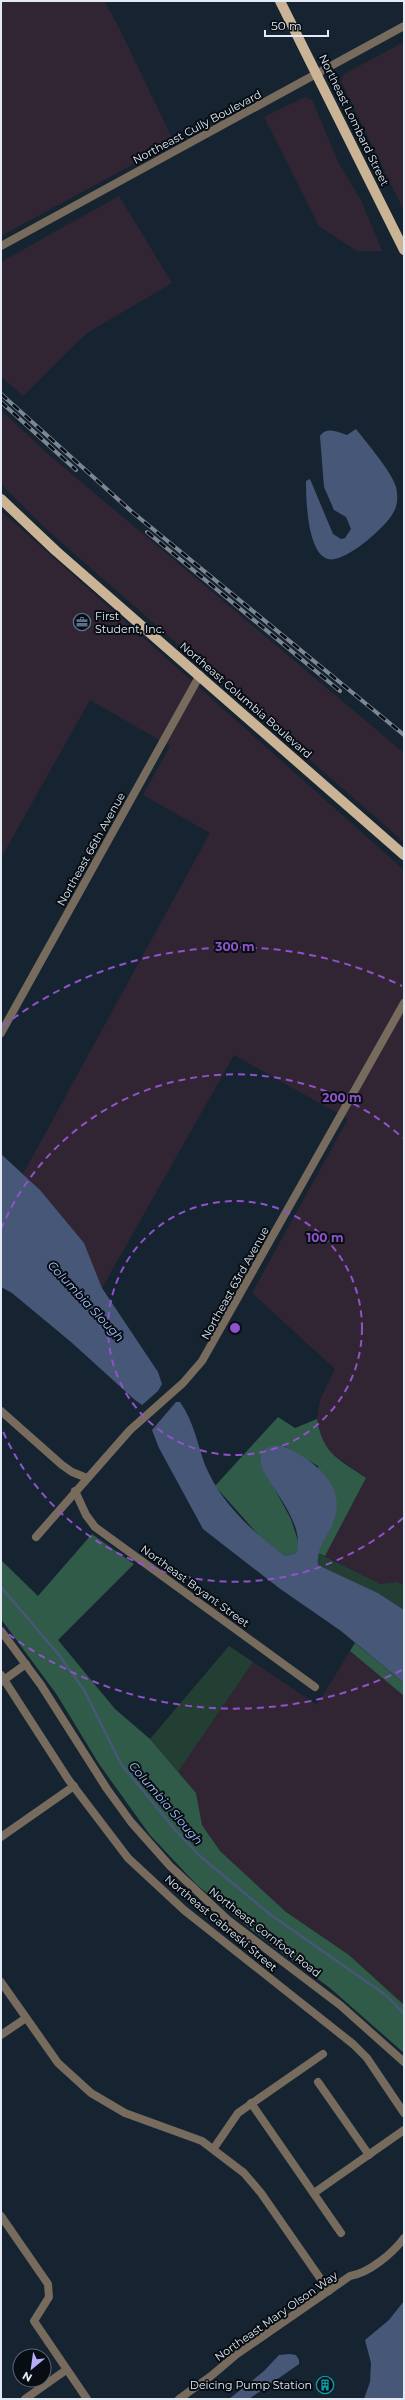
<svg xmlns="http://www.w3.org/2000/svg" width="405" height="2400" viewBox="0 0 405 2400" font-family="Montserrat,sans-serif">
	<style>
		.industrial { fill: #322533 }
		.green { fill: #233e32 }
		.forest { fill: #305b49 }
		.water { fill: #475778 }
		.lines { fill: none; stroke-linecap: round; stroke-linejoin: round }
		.stream { stroke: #475778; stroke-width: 2.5 }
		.minor { stroke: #766b5d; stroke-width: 8 }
		.tertiary { stroke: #766b5d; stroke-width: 8 }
		.primary { stroke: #cbb496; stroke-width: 10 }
		.rail-casing { stroke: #7c8793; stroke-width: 4 }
		.rail { stroke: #070d13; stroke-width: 2.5; stroke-dasharray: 8; stroke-linecap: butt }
		.ring { fill: none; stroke: #9052ca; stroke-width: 2; stroke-dasharray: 7 5 }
		.labels { text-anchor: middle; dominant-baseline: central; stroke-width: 4; stroke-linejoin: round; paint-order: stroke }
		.street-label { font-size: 11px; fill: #e2ebf5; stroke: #070d13 }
		.poi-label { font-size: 11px; fill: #e2ebf5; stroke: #070d13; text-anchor: start }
		.water-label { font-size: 12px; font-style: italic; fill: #a5c2fc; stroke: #070d13 }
		.centre { fill: #9052ca; stroke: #070d13; stroke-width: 2 }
		.ring-label { font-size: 12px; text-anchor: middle; font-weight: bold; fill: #9052ca; stroke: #070d13; stroke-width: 4; stroke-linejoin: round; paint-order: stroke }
	</style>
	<rect width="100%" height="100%" fill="#162432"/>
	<g class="industrial">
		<path d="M1,1H104L119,28L174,142L1,236Z"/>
		<path d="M404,42V211L341,81L344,74Z"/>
		<path d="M305,97L312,100L339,164L361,200L382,251H357L319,226L264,117Z"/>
		<path d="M119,196L172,283L87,333L23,396L1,376V262Z"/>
		<path d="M1,410L49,455L404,753V842L45,528L1,484Z"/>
		<path d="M1,511L404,870V1585L397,1582L380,1584L325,1556L366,1478L327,1450L320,1437L317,1419L320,1400L335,1369L252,1293L348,1119L234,1055L102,1288L84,1243L40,1190L23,1174L210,833L143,795L170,746L90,700L1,858Z"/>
		<path d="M350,1651L404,1696V2005L349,1955L286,1912L220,1851L202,1825L196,1793L178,1772L253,1662L317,1705Z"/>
	</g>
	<g class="green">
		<path d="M318,1553L380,1584L397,1582L404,1585V1610L378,1593L318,1565Z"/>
		<path d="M229,1646L253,1662L178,1772L150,1739Z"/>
	</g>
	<g class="forest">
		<path d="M278,1417L295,1428L317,1419C323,1455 338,1458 366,1478L325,1556L318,1553L323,1541L318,1466L284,1446L260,1462L291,1519L299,1544L296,1553L286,1556L263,1540L215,1486Z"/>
		<path d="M92,1534L134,1564L58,1640L115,1709L150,1739L196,1793L202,1825L220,1851L286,1912L349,1955L404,2005V2053L330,1988L253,1931L197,1885L150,1835L99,1764L57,1695L1,1619V1560L38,1596Z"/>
		<path d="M355,1643L404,1683V1696L350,1651Z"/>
	</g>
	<g class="water">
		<path d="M356,429C366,442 392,472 396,487C398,495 398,506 393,513C386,527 344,564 328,559C307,553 306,498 306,481L310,479L333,534L341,539L345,538L351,529L346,517L334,510L324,487L320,436C327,426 337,432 347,435Z"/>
		<path d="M1,1154L40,1190L84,1243L102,1288L158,1372L162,1384L158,1391L142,1405L135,1400L71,1342L12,1293L1,1287Z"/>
		<path d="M176,1402H180C194,1422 197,1443 205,1465C221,1503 253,1533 286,1556L296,1553C306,1527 275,1493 263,1470L260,1462L262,1453C272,1443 280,1444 292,1450C318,1464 346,1488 334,1520C329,1536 316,1547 318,1565L378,1593L404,1610V1683L341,1631L279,1588L203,1529L159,1448L152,1430Z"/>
		<path d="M404,2301V2399H364L370,2382L371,2363L365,2340L389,2320Z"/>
		<path d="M290,2354L296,2355L299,2360V2364L249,2399H229L264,2371L279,2355Z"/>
	</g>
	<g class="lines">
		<path class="stream" d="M1,1587L59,1655L84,1690L121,1764L177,1832L200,1856L271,1915L387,1996L404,2014"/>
		<g class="minor">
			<path d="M1,1033L200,675"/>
			<path d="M1,1411L62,1465L72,1472L87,1478"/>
			<path d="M75,1491L86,1515L95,1527L315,1687"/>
			<path d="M36,1537L130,1430L183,1383L202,1361L404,1003"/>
			<path d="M1,1675L68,1779L128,1858L184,1910L353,2044L367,2058L404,2113"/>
			<path d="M1,1682L26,1664"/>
			<path d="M1,1837L74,1786"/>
			<path d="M1,1982L58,2063L91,2093L125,2113L202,2141L244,2173L261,2193L329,2291"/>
			<path d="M1,2035L26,2018"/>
			<path d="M318,2082L369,2155"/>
			<path d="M251,2103L341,2233"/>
			<path d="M214,2148L238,2113L323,2054"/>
			<path d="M314,2193L404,2130"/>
			<path d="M1,2216L48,2284L49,2297L34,2321L87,2399"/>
			<path d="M25,2399L66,2370"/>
			<path d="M179,2399L211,2376L237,2354L350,2276C369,2273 393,2253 404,2238"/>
		</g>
		<g class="tertiary">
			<path d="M1,246L404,26"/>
			<path d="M1,1631L41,1685L107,1789L131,1822L170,1866L228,1920L340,2005L404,2062"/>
		</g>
		<g class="primary">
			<path d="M280,1L404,250"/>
			<path d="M1,499L56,551L404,855"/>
		</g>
		<defs>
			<g id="rail">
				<path d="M1,394L131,511L404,735"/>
				<path d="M1,402L76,470"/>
				<path d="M147,532L340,691"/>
			</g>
		</defs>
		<use href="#rail" class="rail-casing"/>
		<use href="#rail" class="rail"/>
	</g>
	<g class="ring">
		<circle cx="235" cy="1328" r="127"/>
		<path d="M403 1518A254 254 0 0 1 1 1427M1 1229A254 254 0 0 1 403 1138"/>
		<path d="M402 1670A381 381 0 0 1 3 1630M3 1026A381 381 0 0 1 402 986"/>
	</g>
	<defs>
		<symbol id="office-ring" viewBox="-11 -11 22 22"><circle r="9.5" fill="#070d13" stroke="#5c6f8a" stroke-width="1.5"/><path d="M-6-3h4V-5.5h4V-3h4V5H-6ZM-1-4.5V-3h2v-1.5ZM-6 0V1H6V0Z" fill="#5c6f8a"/></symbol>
		<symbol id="building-ring" viewBox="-11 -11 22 22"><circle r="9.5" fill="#070d13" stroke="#0f9aa8" stroke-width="1.5"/><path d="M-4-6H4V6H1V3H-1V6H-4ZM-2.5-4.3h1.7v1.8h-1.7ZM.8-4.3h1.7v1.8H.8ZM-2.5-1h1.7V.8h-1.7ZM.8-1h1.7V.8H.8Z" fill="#0f9aa8"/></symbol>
	</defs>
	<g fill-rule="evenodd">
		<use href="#office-ring" x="72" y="612" width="20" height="20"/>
		<use href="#building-ring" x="315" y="2375" width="20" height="20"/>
	</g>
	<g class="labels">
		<g class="street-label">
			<text transform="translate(354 120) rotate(64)">Northeast Lombard Street</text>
			<text transform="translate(197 127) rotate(-28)">Northeast Cully Boulevard</text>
			<text transform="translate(246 700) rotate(41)">Northeast Columbia Boulevard</text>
			<text transform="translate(91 849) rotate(-61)">Northeast 66th Avenue</text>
			<text transform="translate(235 1283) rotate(-61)">Northeast 63rd Avenue</text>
			<text transform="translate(195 1586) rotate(36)">Northeast Bryant Street</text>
			<text transform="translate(221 1923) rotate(40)">Northeast Gabreski Street</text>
			<text transform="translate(265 1932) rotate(38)">Northeast Cornfoot Road</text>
			<text transform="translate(276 2316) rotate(-35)">Northeast Mary Olson Way</text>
		</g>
		<g class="poi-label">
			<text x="95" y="616">First<tspan x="95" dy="13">Student, Inc.</tspan></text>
			<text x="312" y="2385" text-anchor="end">Deicing Pump Station</text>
		</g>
		<g class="water-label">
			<text transform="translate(86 1301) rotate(47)">Columbia Slough</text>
			<text transform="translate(166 1803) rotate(49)">Columbia Slough</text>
		</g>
	</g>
	<circle cx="235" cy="1328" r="6" class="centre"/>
	<g class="ring-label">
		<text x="235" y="951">300 m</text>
		<text x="342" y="1102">200 m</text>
		<text x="325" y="1242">100 m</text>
	</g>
	<rect width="405" height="2400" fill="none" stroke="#e2ebf5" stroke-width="4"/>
	<g transform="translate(32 2368) rotate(209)"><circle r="19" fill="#070d13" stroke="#5f666d"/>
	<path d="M0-3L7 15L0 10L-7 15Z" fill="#b8abf7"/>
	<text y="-6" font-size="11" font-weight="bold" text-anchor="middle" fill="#e2ebf5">N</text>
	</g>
	<path d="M265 30v6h63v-6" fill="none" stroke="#e2ebf5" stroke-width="2"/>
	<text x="271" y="30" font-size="12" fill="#e2ebf5" stroke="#070d13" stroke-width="3" paint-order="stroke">50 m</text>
</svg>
